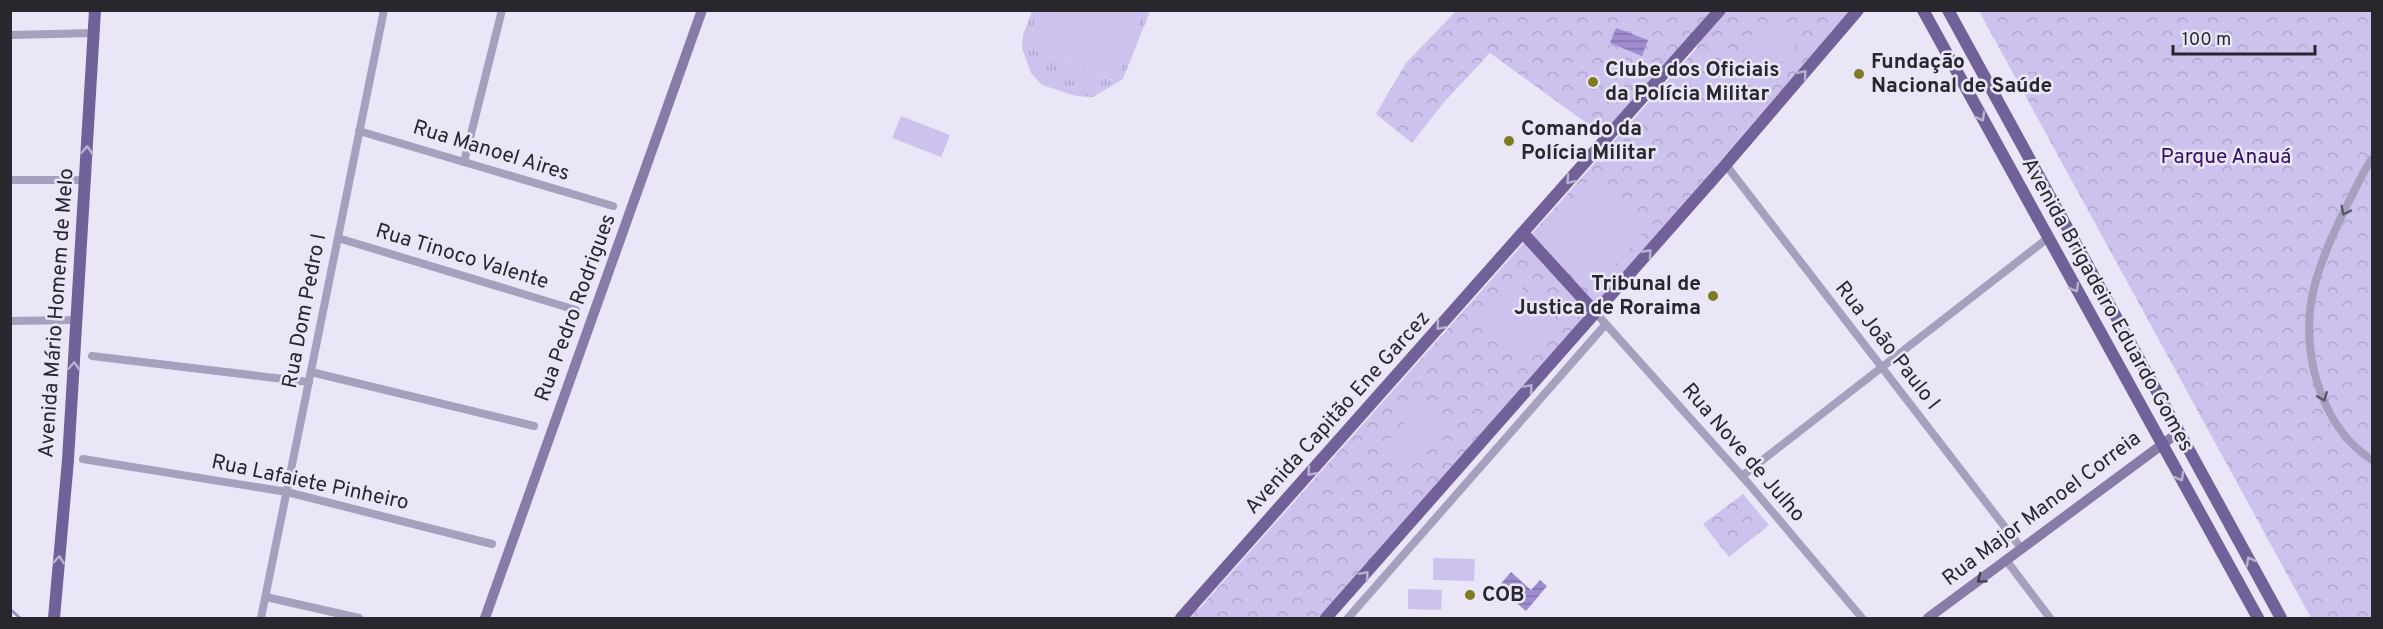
<svg xmlns="http://www.w3.org/2000/svg" width="2383" height="629" viewBox="0 0 2383 629" font-family="Overpass,sans-serif">
	<style>
		.grass { fill: url(#grass-tufts) }
		.forest { fill: url(#forest-crowns) }
		.pitch { fill: #cdc1ed }
		.water { fill: url(#water-rules) }
		.lines { fill: none; stroke-linecap: round; stroke-linejoin: round }
		.stream { stroke: #9f8bd0; stroke-width: 3 }
		.street { stroke: #a79fbe; stroke-width: 8 }
		.secondary { stroke: #887ba8; stroke-width: 10 }
		.primary { stroke: #716198; stroke-width: 12 }
		.oneway { stroke: #bab1d1 }
		.oneway2 { stroke: #5b5767 }
		.oneway3 { stroke: #403c4c }
		.poi-dot { fill: #807b22; stroke: #eae6f7; stroke-width: 2 }
		.labels { text-anchor: middle; dominant-baseline: central; stroke-width: 5; stroke-linejoin: round; paint-order: stroke }
		.poi-label { font-size: 21px; font-weight: bold; fill: #28272d; stroke: #eae6f7; text-anchor: start }
		.street-label { font-size: 21px; fill: #28272d; stroke: #eae6f7 }
		.park-label { font-size: 21px; fill: #330f61; stroke: #eae6f7 }
	</style>
	<defs>
		<pattern id="grass-tufts" width="24" height="20" patternUnits="userSpaceOnUse" patternTransform="scale(1.5)"><rect width="24" height="20" fill="#cdc1ed"/><path d="M3 7l-1-3M5 7V3M7 7l1-3M15 17l-1-3M17 17v-4M19 17l1-3" fill="none" stroke="#b0a6cc"/></pattern>
		<pattern id="forest-crowns" width="20" height="18" patternUnits="userSpaceOnUse" patternTransform="scale(1.5)"><rect width="20" height="18" fill="#cdc1ed"/><path d="M2 6a3 3 0 1 1 6 0M12 15a3 3 0 1 1 6 0" fill="none" stroke="#b0a6cc"/></pattern>
		<pattern id="water-rules" width="6" height="5" patternUnits="userSpaceOnUse" patternTransform="scale(1.5)"><rect width="6" height="5" fill="#9f8bd0"/><path d="M0 2.5h6" fill="none" stroke="#8272a9"/></pattern>
	</defs>
	<rect width="100%" height="100%" fill="#eae6f7"/>
	<path class="grass" d="M1032,11H1040L1026,47L1115,81L1143,11H1150L1123,79L1093,97L1076,96L1042,85L1031,73L1022,48L1023,35Z"/>
	<g class="forest">
		<path d="M1709,10L1717,14L1607,138L1490,53L1445,101L1412,143L1376,114L1406,63L1456,11Z"/>
		<path d="M1726,11H1850L1325,618H1181L1188,612L1200,608L1696,49L1700,40Z"/>
		<path d="M1979,11H2372V618H2311Z"/>
		<path d="M1743,494L1769,525L1729,557L1703,524Z"/>
	</g>
	<g class="pitch">
		<path d="M1040,11H1143L1116,81L1026,47Z"/>
		<circle cx="1775" cy="43" r="20"/>
		<path d="M1735,56L1756,74L1727,108L1706,90Z"/>
		<path d="M901,116L950,135L941,157L892,138Z"/>
		<path d="M1594,174L1650,225L1596,286L1540,235Z"/>
		<path d="M1513,280L1555,318L1518,359L1476,321Z"/>
		<path d="M1420,404L1441,422L1400,470L1379,451Z"/>
		<path d="M1433,558L1475,559L1474,581L1433,580Z"/>
		<path d="M1408,589L1442,590L1441,610L1408,609Z"/>
	</g>
	<g class="water">
		<path d="M1616,28L1648,40L1642,56L1610,43Z"/>
		<path d="M1511,572L1531,590L1540,580L1547,586L1526,611L1498,587Z"/>
	</g>
	<g class="lines">
		<path class="stream" d="M10,609L20,618"/>
		<g class="street">
			<path d="M10,35L94,33"/>
			<path d="M359,131L613,206"/>
			<path d="M2372,159C2362,172 2356,189 2348,203C2335,229 2321,259 2314,288C2299,347 2319,426 2372,460"/>
			<path d="M464,162L502,10"/>
			<path d="M1726,165L2021,548"/>
			<path d="M10,180H85"/>
			<path d="M338,238L576,310"/>
			<path d="M1595,312L1748,483L1862,618"/>
			<path d="M10,321L75,320"/>
			<path d="M92,356L309,382"/>
			<path d="M311,372L534,426"/>
			<path d="M83,459L287,492L492,544"/>
			<path d="M1742,476L2048,238"/>
			<path d="M2006,560L2050,618"/>
			<path d="M266,597L359,618"/>
			<path d="M261,618L384,10"/>
			<path d="M1348,618L1605,325"/>
		</g>
		<g class="secondary">
			<path d="M485,618L702,10"/>
			<path d="M1928,618L2179,432"/>
		</g>
		<g class="primary">
			<path d="M1923,10L2258,618"/>
			<path d="M1948,10L2281,618"/>
			<path d="M1523,233L1595,312"/>
			<path d="M54,618L68,460L95,10"/>
			<path d="M1181,618L1720,10"/>
			<path d="M1326,618L1722,169L1858,10"/>
		</g>
	</g>
	<defs><path id="oneway-chevron" d="M-2-3.5L2.5 0L-2 3.5" fill="none" stroke-width="1.6" stroke-linecap="round" stroke-linejoin="round" transform="scale(1.5)"/></defs>
	<g class="oneway">
		<use href="#oneway-chevron" transform="translate(1803 74) rotate(-49)"/>
		<use href="#oneway-chevron" transform="translate(1981 117) rotate(61)"/>
		<use href="#oneway-chevron" transform="translate(87 150) rotate(-87)"/>
		<use href="#oneway-chevron" transform="translate(1570 180) rotate(132)"/>
		<use href="#oneway-chevron" transform="translate(1648 253) rotate(-48)"/>
		<use href="#oneway-chevron" transform="translate(2075 288) rotate(61)"/>
		<use href="#oneway-chevron" transform="translate(1440 326) rotate(132)"/>
		<use href="#oneway-chevron" transform="translate(74 366) rotate(-87)"/>
		<use href="#oneway-chevron" transform="translate(1529 388) rotate(-49)"/>
		<use href="#oneway-chevron" transform="translate(1311 472) rotate(132)"/>
		<use href="#oneway-chevron" transform="translate(2180 477) rotate(61)"/>
		<use href="#oneway-chevron" transform="translate(59 560) rotate(-85)"/>
		<use href="#oneway-chevron" transform="translate(2250 561) rotate(-119)"/>
		<use href="#oneway-chevron" transform="translate(1365 575) rotate(-49)"/>
	</g>
	<g class="oneway2">
		<use href="#oneway-chevron" transform="translate(2345 211) rotate(116)"/>
		<use href="#oneway-chevron" transform="translate(2323 397) rotate(68)"/>
	</g>
	<use class="oneway3" href="#oneway-chevron" transform="translate(1981 579) rotate(143)"/>
	<g class="poi-dot">
		<circle cx="1859" cy="74" r="6"/>
		<circle cx="1593" cy="82" r="6"/>
		<circle cx="1509" cy="141" r="6"/>
		<circle cx="1713" cy="296" r="6"/>
		<circle cx="1470" cy="595" r="6"/>
	</g>
	<g class="labels">
		<g class="poi-label">
			<text x="1871" y="62">Fundação<tspan x="1871" dy="24">Nacional de Saúde</tspan></text>
			<text x="1605" y="70">Clube dos Oficiais<tspan x="1605" dy="24">da Polícia Militar</tspan></text>
			<text x="1521" y="129">Comando da<tspan x="1521" dy="24">Polícia Militar</tspan></text>
			<text x="1701" y="284" text-anchor="end">Tribunal de<tspan x="1701" dy="24">Justica de Roraima</tspan></text>
			<text x="1482" y="595">COB</text>
		</g>
		<g class="street-label">
			<text transform="translate(491 151) rotate(17)">Rua Manoel Aires</text>
			<text transform="translate(462 257) rotate(17)">Rua Tinoco Valente</text>
			<text transform="translate(2107 305) rotate(61)">Avenida Brigadeiro Eduardo Gomes</text>
			<text transform="translate(576 308) rotate(-70)">Rua Pedro Rodrigues</text>
			<text transform="translate(305 311) rotate(-79)">Rua Dom Pedro I</text>
			<text transform="translate(57 313) rotate(-86)">Avenida Mário Homem de Melo</text>
			<text transform="translate(1887 346) rotate(52)">Rua João Paulo I</text>
			<text transform="translate(1338 413) rotate(-48)">Avenida Capitão Ene Garcez</text>
			<text transform="translate(1743 453) rotate(49)">Rua Nove de Julho</text>
			<text transform="translate(310 483) rotate(12)">Rua Lafaiete Pinheiro</text>
			<text transform="translate(2042 509) rotate(-37)">Rua Major Manoel Correia</text>
		</g>
		<g class="park-label">
			<text x="2226" y="157">Parque Anauá</text>
		</g>
	</g>
	<rect width="2383" height="629" fill="none" stroke="#28272d" stroke-width="24"/>
	<path d="M2173 45v9h142v-9" fill="none" stroke="#28272d" stroke-width="3"/>
	<text x="2182" y="45" font-size="18" fill="#28272d" stroke="#eae6f7" stroke-width="4.5" paint-order="stroke">100 m</text>
</svg>
